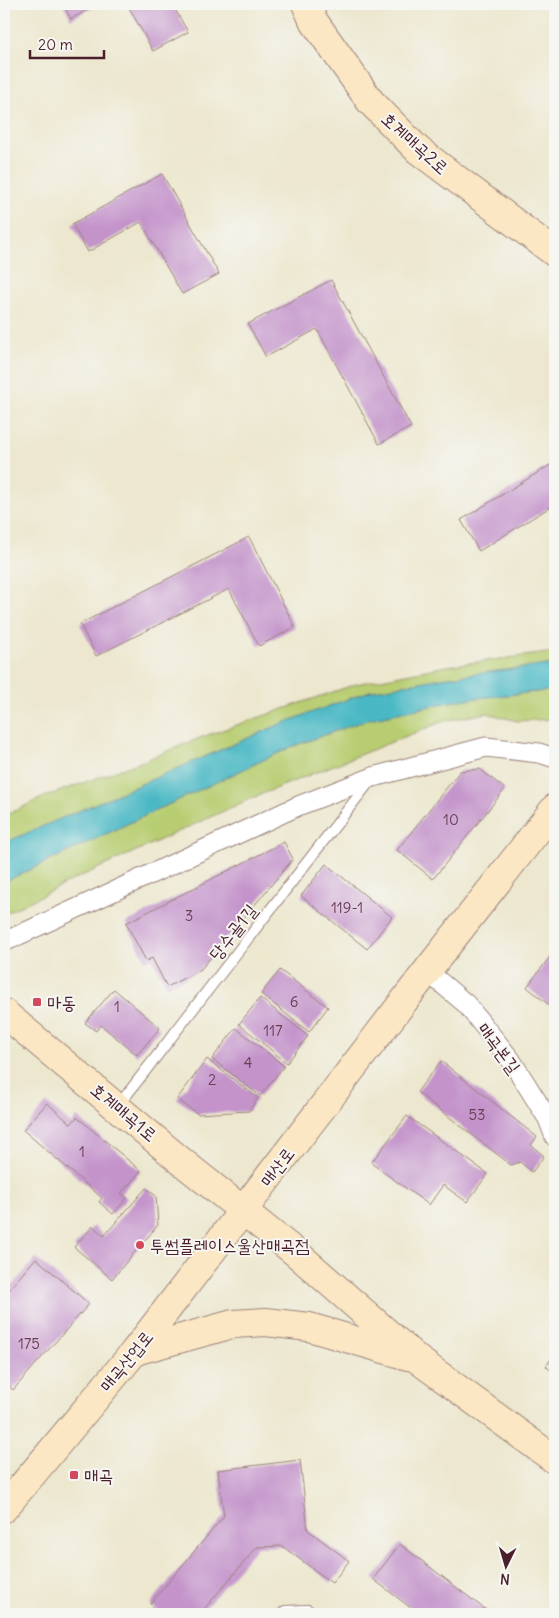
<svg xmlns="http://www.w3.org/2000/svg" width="559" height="1618" viewBox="0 0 559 1618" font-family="Delius,'Poor Story',sans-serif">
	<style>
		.green { fill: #b8cd71; stroke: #81764e }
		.water { fill: #4ab8c4; stroke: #4a6c78 }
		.building { fill: #c393ca }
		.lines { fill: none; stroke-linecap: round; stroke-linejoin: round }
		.lane-casing { stroke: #9b837c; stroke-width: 12 }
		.street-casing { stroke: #9b837c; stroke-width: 21 }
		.secondary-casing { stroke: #9b837c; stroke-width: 30 }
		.lane { stroke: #fff; stroke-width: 10 }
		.street { stroke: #fff; stroke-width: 19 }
		.secondary { stroke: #fbe7c3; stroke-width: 28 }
		.poi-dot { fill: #d1495b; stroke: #f6f6f2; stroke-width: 2 }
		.labels { text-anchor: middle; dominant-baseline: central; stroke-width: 4; stroke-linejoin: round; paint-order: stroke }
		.number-label { font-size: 15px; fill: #683c53 }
		.street-label { font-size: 18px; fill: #4a1f2b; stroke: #f6f6f2 }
		.poi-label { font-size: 18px; fill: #4a1f2b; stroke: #f6f6f2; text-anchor: start }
	</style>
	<rect width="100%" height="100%" fill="#f6f6f2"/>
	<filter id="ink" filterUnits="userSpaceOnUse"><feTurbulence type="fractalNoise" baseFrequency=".02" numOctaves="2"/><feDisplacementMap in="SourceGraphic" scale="10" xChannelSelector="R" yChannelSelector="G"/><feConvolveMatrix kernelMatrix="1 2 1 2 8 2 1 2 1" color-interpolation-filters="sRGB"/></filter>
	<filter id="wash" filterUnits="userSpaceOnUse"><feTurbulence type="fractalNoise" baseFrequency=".0096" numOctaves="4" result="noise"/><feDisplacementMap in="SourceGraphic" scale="20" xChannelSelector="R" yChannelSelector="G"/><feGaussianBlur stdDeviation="1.12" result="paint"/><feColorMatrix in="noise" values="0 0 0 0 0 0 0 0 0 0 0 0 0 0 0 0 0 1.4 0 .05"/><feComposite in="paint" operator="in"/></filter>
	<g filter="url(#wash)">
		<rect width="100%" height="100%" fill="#ece7ce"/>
		<g class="green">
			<path d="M555,652V664L448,677L370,691L283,723L4,843V816L44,797L146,760L202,737L356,684L446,666Z"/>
			<path d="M555,690V719L517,721L487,713L444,721L252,798L75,879L4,914V882L291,747L369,719L459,700Z"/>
		</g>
		<path class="water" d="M555,664V690L459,700L369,719L291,747L4,882V843L283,723L370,691L448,677Z"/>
		<g id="blocks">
			<g class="building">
				<path d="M63,4H99L71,19Z"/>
				<path d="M127,4H172L188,32L153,51Z"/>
				<path d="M162,174L219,274L182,294L141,222L88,252L72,224Z"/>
				<path d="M331,280L411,427L379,444L317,329L266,357L248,324Z"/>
				<path d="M555,462V504L479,551L461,520Z"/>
				<path d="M249,537L295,627L259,646L229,589L96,656L80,624Z"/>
				<path d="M480,769L505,789L433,879L397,850L460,771Z"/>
				<path d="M284,842L293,859L201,969L167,987L152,958L146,961L126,923Z"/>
				<path d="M326,864L392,917L367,949L301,896Z"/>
				<path d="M555,950V1010L527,987Z"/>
				<path d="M280,970L328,1007L309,1032L261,994Z"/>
				<path d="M114,989L160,1028L137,1055L101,1025L96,1031L85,1023Z"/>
				<path d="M260,998L308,1036L287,1063L239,1024Z"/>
				<path d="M236,1028L284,1066L260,1096L212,1059Z"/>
				<path d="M207,1059L258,1098L249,1111L198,1114L177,1099Z"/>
				<path d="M441,1061L537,1137L531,1145L544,1156L532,1172L520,1162L511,1165L417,1092Z"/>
				<path d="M47,1103L71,1124L77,1117L141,1171L121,1193L127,1198L113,1214L99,1202L102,1198L23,1130Z"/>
				<path d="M407,1116L488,1174L467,1202L443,1185L429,1205L371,1163Z"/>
				<path d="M146,1188L156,1196L158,1225L112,1279L74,1247L93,1226L104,1236Z"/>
				<path d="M36,1258L89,1304L13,1390L4,1382V1295Z"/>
				<path d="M553,1356H555V1374L546,1366Z"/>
				<path d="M300,1460L308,1530L349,1561L332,1583L282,1546L257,1547L200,1614H161L150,1604L224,1516L218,1470Z"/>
				<path d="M400,1544L491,1614H419L373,1579Z"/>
			</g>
		</g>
	</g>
	<g filter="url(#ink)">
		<use href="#blocks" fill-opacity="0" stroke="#9b837c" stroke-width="1"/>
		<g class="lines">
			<defs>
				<g id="lane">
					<path d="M118,1106L370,781"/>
					<path d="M282,1614L285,1611L308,1610L312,1614"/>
				</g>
				<g id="street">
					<path d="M4,942L298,806L373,777L486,747L539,753L555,758"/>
					<path d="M427,971L466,1004L511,1060L548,1119L555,1137"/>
				</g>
				<g id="secondary">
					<path d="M306,4L313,20L370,101L418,150L555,253"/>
					<path d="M4,1013L181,1161L296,1253L417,1359L555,1460"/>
					<path d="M135,1351L233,1324L266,1322L309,1327L408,1356"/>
					<path d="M4,1508L135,1351L427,971L555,808"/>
				</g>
			</defs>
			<use href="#lane" class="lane-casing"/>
			<use href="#street" class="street-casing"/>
			<use href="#secondary" class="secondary-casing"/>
			<use href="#lane" class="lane"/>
			<use href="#street" class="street"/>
			<use href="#secondary" class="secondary"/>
		</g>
	</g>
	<g class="poi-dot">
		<rect x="32" y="997" width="10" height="10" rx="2.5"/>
		<circle cx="140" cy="1245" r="5"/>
		<rect x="69" y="1470" width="10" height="10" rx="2.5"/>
	</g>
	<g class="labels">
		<g class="number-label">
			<text x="451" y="819">10</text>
			<text x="347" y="907">119-1</text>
			<text x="189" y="915">3</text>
			<text x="294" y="1001">6</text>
			<text x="117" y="1006">1</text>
			<text x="273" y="1030">117</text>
			<text x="248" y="1062">4</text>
			<text x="212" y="1079">2</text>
			<text x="477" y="1114">53</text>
			<text x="82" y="1151">1</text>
			<text x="29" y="1343">175</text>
		</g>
		<g class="street-label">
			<text transform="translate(415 143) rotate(42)">호계매곡2로</text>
			<text transform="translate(233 932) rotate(-52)">당수골1길</text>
			<text transform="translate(499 1048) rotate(53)">매곡본길</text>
			<text transform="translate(124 1112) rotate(40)">호계매곡1로</text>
			<text transform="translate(277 1167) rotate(-53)">매산로</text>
			<text transform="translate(126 1361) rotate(-51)">매곡산업로</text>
		</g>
		<g class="poi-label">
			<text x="47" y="1002">마동</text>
			<text x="150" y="1245">투썸플레이스울산매곡점</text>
			<text x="84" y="1475">매곡</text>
		</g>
	</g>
	<rect width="559" height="1618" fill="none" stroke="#f6f6f2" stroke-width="20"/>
	<g transform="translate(506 1566) rotate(185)" stroke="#f6f6f2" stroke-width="4" paint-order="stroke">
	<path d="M0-4L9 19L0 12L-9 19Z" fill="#4a1f2b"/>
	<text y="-8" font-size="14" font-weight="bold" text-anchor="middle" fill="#4a1f2b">N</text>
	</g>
	<path d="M30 50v8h74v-8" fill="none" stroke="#4a1f2b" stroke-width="2.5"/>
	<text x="38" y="50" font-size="15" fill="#4a1f2b" stroke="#f6f6f2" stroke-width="4" paint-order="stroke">20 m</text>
</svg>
